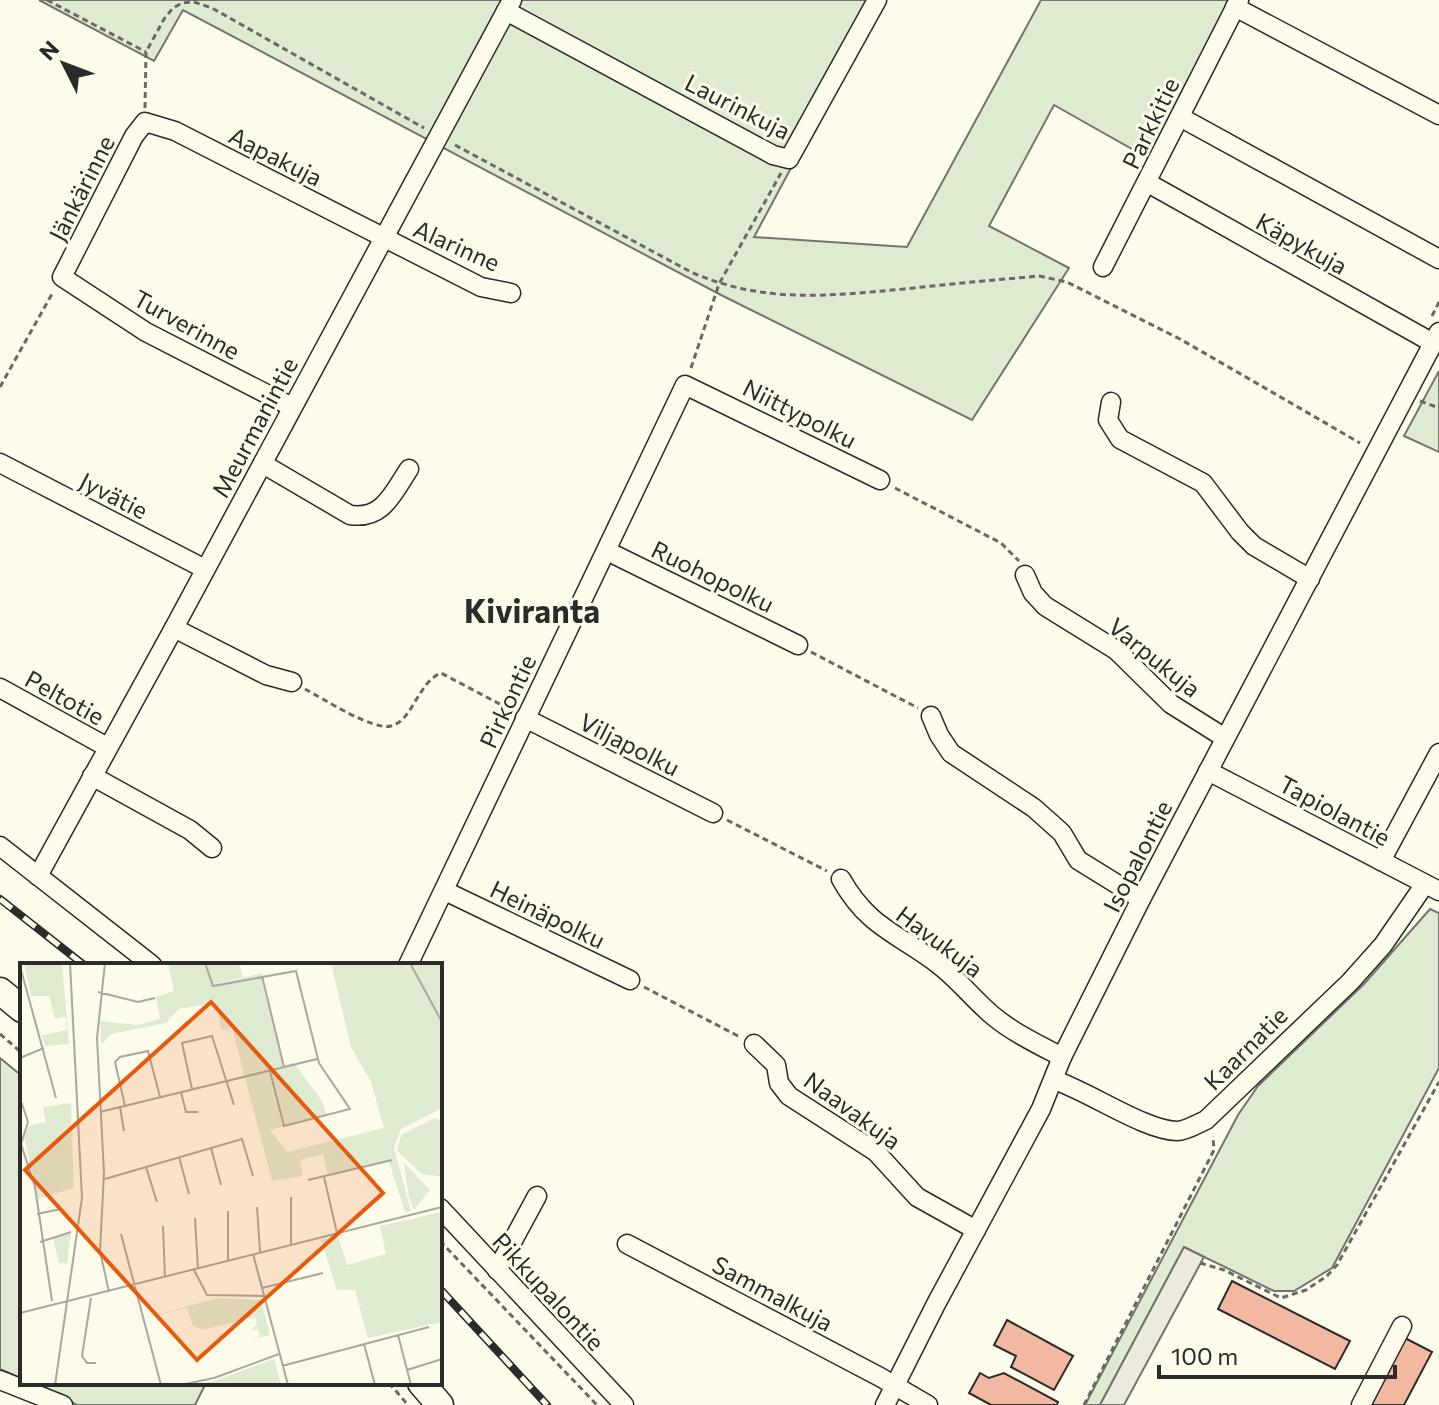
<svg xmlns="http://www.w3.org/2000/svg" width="1439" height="1405" viewBox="0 0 1439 1405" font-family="Commissioner,sans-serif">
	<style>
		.green { fill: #deebd1; stroke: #74746e; stroke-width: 2 }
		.parking { fill: #eceadb; stroke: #74746e; stroke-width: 2 }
		.building { fill: #f2b8a0; stroke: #2b2b2b; stroke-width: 2 }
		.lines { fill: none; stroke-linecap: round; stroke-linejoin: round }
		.minor-casing { stroke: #2b2b2b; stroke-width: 21 }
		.highway-casing { stroke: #2b2b2b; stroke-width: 29 }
		.path { stroke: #6a6964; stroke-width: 3; stroke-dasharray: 6 4; stroke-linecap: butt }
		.minor { stroke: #fdfbea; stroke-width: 18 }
		.highway { stroke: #fdfbea; stroke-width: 26 }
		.rail-casing { stroke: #2b2b2b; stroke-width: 8 }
		.rail { stroke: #fdfbea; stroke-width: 5; stroke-dasharray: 15; stroke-linecap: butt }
		.labels { text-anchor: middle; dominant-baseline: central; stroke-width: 6; stroke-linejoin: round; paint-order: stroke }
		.street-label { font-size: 24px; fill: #2b2b2b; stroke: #fdfbea }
		.district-label { font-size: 32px; font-weight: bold; fill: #2b2b2b; stroke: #fdfbea }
		.inset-road { fill: none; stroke: #a9a89e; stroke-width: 2 }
		.view { fill: #e8590c; fill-opacity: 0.15; stroke: #e8590c; stroke-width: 4 }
		.inset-edge { fill: none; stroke: #2b2b2b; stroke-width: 4 }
	</style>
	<rect width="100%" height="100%" fill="#fdfbea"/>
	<g class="green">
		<path d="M39,0H881L754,237L907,247L1041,0H1249L1164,167L1054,105L989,226L1069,268L972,420L721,295L183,10L154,61Z"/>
		<path d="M1439,371V452L1404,436Z"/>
		<path d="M1430,909L1439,913V1068L1332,1268L1294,1291H1274L1184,1247L1100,1405H1085L1238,1115L1258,1086L1364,984Z"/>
		<path d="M0,1058L22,1076V1379L0,1369Z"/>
		<path d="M32,1383H206L195,1405H77Z"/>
	</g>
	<path class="parking" d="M1184,1247L1204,1257L1124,1405H1100Z"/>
	<g class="building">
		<path d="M1232,1281L1350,1341L1335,1369L1218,1309Z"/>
		<path d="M1007,1320L1073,1356L1054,1390L1011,1367L1016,1356L994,1345Z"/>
		<path d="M1403,1337L1432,1352L1404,1405H1368Z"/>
		<path d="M980,1373L989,1378L1004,1373L1058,1402L1057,1405H991L969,1393Z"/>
	</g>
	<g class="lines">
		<defs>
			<g id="minor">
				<path d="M1235,7L1439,115"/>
				<path d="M506,11L773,155L789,159L877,0"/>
				<path d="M1180,117L1439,259"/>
				<path d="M1148,183L1433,343"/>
				<path d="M1103,267L1239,0"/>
				<path d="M1111,402L1108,420L1120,439L1203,483L1240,532L1254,546L1310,579"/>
				<path d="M292,407L146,332L62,277L134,136L145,122L175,131L481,287L511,293"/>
				<path d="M0,463L205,569"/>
				<path d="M263,464L350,515C383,520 393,493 409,469"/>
				<path d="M607,551L798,645"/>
				<path d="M1025,575L1033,593L1045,606L1116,650L1171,704L1225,738"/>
				<path d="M174,628L266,675L292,682"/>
				<path d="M0,688L107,747"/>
				<path d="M931,716L939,735L951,753L1034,808L1062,833L1078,860L1141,899"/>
				<path d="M525,718L713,813"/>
				<path d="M1208,771L1439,891"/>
				<path d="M92,776L190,830L212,848"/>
				<path d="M0,846L152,965"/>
				<path d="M1381,861L1439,753"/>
				<path d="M38,876L174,628L512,0"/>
				<path d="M841,879C868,927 897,933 938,964C958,979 973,999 992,1015C1012,1032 1039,1045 1062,1057"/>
				<path d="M445,891L630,980"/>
				<path d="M408,965L685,385L880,480"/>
				<path d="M754,1044L776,1065L779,1083L789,1096L876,1152L917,1197L976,1230"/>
				<path d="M1054,1080C1088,1091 1146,1131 1177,1131C1186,1131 1197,1124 1206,1120L1350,982L1383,945L1425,884"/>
				<path d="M440,1208L624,1405"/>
				<path d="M627,1244L880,1377L928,1405"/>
				<path d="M497,1270L537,1196"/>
				<path d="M0,1380L63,1405"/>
				<path d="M885,1405L936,1304L1041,1109L1062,1057L1141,899L1439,332"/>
				<path d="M1361,1405L1402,1326"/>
			</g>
			<g id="highway">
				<path d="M0,991L22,1009"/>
				<path d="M421,1383L440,1405"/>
			</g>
		</defs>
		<use href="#minor" class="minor-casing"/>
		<use href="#highway" class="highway-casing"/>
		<g class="path">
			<path d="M47,0L146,52"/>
			<path d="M145,108L146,52L164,19L173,8L182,3L194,2L212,8L424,128"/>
			<path d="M455,145L691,272C764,304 827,296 904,289C949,284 994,280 1039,276L1067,282L1180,339L1360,443"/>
			<path d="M1432,316L1439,302"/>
			<path d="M691,368L719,284L781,173"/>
			<path d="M0,387L53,292"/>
			<path d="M1420,401L1439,408"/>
			<path d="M895,488L1001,543L1019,561"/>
			<path d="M811,652L918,708"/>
			<path d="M305,689C322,698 373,731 391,726C403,723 410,710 416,700C423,689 429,678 441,673L511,710"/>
			<path d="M727,820L827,871"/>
			<path d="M644,987L740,1037"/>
			<path d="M0,1034L22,1053"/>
			<path d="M440,1241L597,1405"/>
			<path d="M1200,1263L1224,1270L1281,1298L1306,1290L1327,1276L1337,1265L1439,1082"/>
			<path d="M389,1383L408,1405"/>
			<path d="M1084,1405L1214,1150L1213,1136"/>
		</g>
		<use href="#minor" class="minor"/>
		<use href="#highway" class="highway"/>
		<defs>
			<g id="rail">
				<path d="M0,899L84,965"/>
				<path d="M440,1289L547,1405"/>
			</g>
		</defs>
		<use href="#rail" class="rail-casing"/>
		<use href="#rail" class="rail"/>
	</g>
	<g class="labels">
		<g class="street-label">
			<text transform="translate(738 106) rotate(27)">Laurinkuja</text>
			<text transform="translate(1150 123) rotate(-64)">Parkkitie</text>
			<text transform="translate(276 156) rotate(27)">Aapakuja</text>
			<text transform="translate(81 188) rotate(-63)">Jänkärinne</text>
			<text transform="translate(1302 243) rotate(29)">Käpykuja</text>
			<text transform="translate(457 245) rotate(24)">Alarinne</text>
			<text transform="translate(187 324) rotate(29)">Turverinne</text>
			<text transform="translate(800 413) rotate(27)">Niittypolku</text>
			<text transform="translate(254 427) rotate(-62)">Meurmanintie</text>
			<text transform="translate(114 495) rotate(27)">Jyvätie</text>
			<text transform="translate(713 576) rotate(26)">Ruohopolku</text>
			<text transform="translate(1155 657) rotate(39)">Varpukuja</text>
			<text transform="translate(65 697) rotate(29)">Peltotie</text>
			<text transform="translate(507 701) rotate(-65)">Pirkontie</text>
			<text transform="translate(630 744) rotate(27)">Viljapolku</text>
			<text transform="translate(1335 810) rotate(28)">Tapiolantie</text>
			<text transform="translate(1137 856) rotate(-63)">Isopalontie</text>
			<text transform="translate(548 914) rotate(26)">Heinäpolku</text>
			<text transform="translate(940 941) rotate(37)">Havukuja</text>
			<text transform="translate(1245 1048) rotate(-45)">Kaarnatie</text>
			<text transform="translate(853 1110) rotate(36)">Naavakuja</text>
			<text transform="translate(549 1291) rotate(47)">Pikkupalontie</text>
			<text transform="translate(773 1293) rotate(28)">Sammalkuja</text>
		</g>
		<g class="district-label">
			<text x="532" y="610">Kiviranta</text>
		</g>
	</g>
	<g transform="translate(20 963)">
		<rect width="422" height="422" fill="#fdfbea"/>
		<path d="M4,0H42L49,81L25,83L20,68L23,72L47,67L46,54L35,56L29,33H11ZM148,0H219L223,14L193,22L242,10L264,102L274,100L302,138L307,153L250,167L267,189L364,165L351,119L331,84L311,0H422V145L381,166L374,185L391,248L385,249L369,199L308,213L303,191L280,197L283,213L252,218L212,65L202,67L195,40L159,46L146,60L91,71L81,82L80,58L118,62L140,56L136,34L154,28ZM51,140L54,225L18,236L4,173L9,163L26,159L23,144ZM415,155L422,159V214L402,211L377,188L381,172ZM384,200L410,227L394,247L389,235ZM422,249V359L348,375L335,327H317L301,277L318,273L327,302L366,291L360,263ZM51,270L47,301L39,300L33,275ZM198,335L241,337L250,372L233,376L240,373L238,366L230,368L237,362L235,354L182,367L173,363L167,345L125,355ZM254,396L261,422H171L194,418Z" fill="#deebd1"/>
		<path class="inset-road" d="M85,0L77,75L84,210L80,288L89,329M185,0L193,23L276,8L299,100L330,146L264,163L250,108M390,0L422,59M0,3L36,135M242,13L264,104M78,29L118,39L135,35M0,95L24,85M172,126L162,80L192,73L214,142M161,129L166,149H178M0,135L8,159L1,181L15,224L32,338M105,143L95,99L100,94L128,88L140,134M100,144L104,168M80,149L297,96M191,185L201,222M159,194L169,231M126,204L137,239M304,214L317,270M85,216L222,176L233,213M288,217L372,197M271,234V282M237,244L240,289M208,248V297M17,251L41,246M175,255L178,306M143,263L145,315M101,271L141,422M20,279L51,269M233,291L268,422M174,307L187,332L244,333M242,325L303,310M71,335L62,393L67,400H76M0,350L422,244M378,372L391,422M344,381L355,422M262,403L409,364M387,407L422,396M35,422L62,235L50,0M160,422L194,415L259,391"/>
		<path class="view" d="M191,39L363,230L177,397L5,207Z"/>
		<rect width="422" height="422" class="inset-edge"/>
	</g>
	<g transform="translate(64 64) rotate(312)" stroke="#fdfbea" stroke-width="6" paint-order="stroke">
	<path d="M0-6L14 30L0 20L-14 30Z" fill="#2b2b2b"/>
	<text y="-12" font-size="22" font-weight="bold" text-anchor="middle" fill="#2b2b2b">N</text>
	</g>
	<path d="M1159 1365v12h236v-12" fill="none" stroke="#2b2b2b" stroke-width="4"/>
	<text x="1171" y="1365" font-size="24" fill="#2b2b2b" stroke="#fdfbea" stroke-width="6" paint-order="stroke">100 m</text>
</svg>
